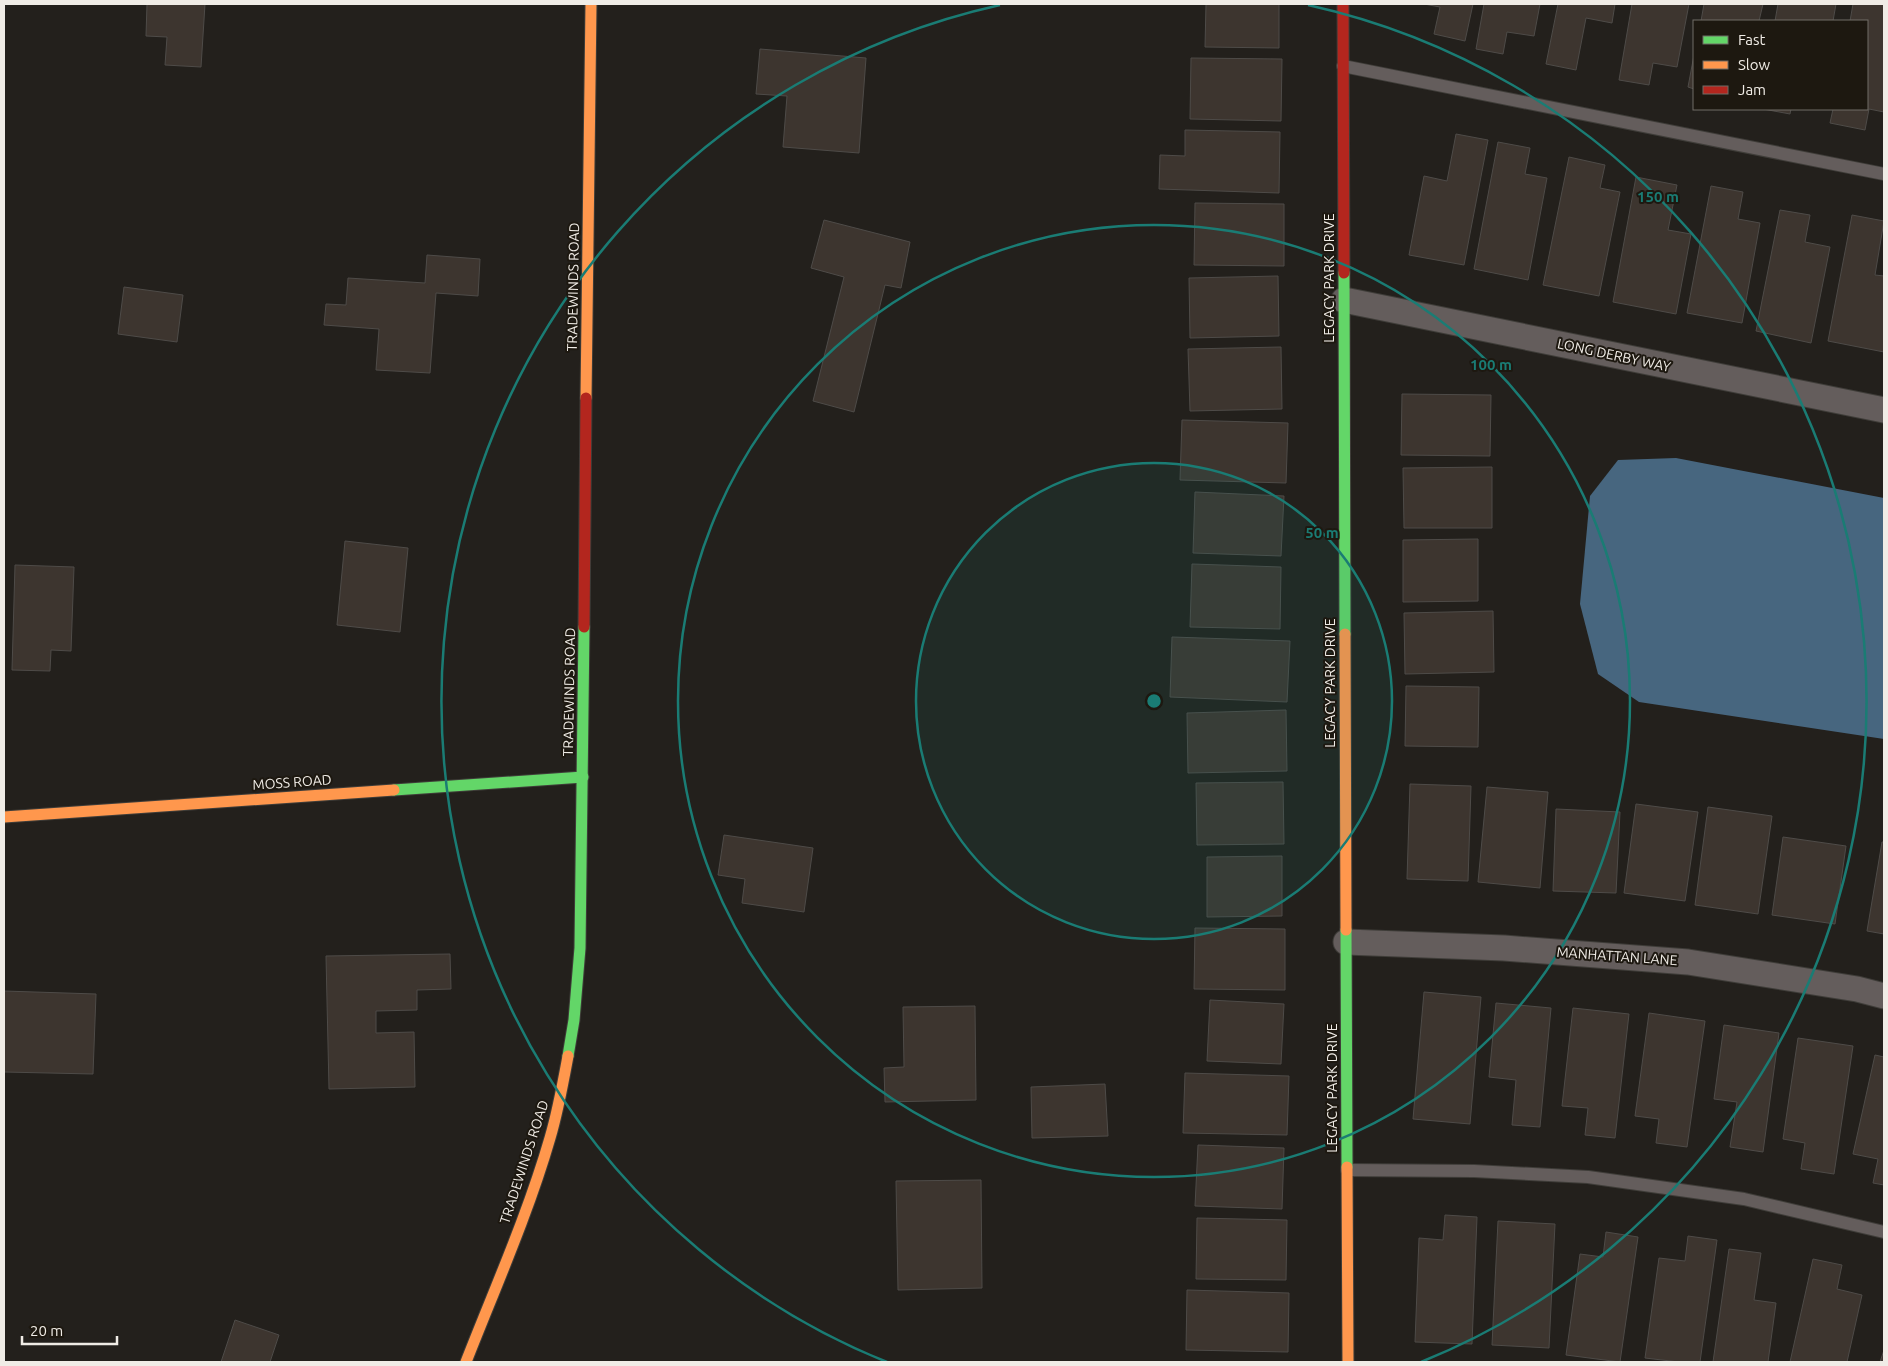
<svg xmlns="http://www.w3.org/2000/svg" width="1888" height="1366" viewBox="0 0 1888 1366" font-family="Ubuntu,sans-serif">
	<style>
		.water { fill: #47667f }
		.building { fill: #3d352f; stroke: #4e4b48 }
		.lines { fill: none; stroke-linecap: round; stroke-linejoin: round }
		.lane-casing { stroke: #3f3d39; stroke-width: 14 }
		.street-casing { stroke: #3f3d39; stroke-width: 27 }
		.fast-casing { stroke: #3f3d39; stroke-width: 13 }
		.slow-casing { stroke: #3f3d39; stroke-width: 13 }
		.jam-casing { stroke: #3f3d39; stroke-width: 13 }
		.lane { stroke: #645d5c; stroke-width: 12 }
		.street { stroke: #645d5c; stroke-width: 25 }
		.fast { stroke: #63d668; stroke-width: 11 }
		.slow { stroke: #ff974d; stroke-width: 11 }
		.jam { stroke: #b3261e; stroke-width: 11 }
		.ring { fill: none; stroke: #1a7c74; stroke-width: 2.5 }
		.labels { text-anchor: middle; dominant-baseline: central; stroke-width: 4; stroke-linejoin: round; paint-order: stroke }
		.street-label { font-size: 14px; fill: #f0ece6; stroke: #1d1810 }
		.centre { fill: #1a7c74; stroke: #1d1810; stroke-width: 2.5 }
		.ring-label { font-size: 15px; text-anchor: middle; font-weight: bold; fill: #1a7c74; stroke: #1d1810; stroke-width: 4; stroke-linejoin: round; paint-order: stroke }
	</style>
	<rect width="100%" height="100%" fill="#23201c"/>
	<path class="water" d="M1676,458L1884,498V739L1639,702L1598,674L1580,604L1590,496L1618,460Z"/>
	<g class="building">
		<path d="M147,4H205L201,67L165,65L167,37L146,36Z"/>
		<path d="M1206,4H1279V48L1205,47Z"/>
		<path d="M1424,4H1473L1465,41L1434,34L1440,7Z"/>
		<path d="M1484,4H1540L1534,36L1507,32L1503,54L1476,49Z"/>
		<path d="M1558,4H1615L1612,23L1586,18L1576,70L1546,64Z"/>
		<path d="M1632,4H1689L1677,67L1653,63L1649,85L1619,80Z"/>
		<path d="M1704,4H1763L1759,21H1701Z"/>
		<path d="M1778,4H1836L1833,21H1775Z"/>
		<path d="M1853,4H1884V112L1869,109L1865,130L1830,123L1833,109H1867V21H1850Z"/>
		<path d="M760,49L866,58L859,153L783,147L787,96L756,94Z"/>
		<path d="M1694,55V89L1688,87Z"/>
		<path d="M1191,58L1282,59L1281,121L1190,119Z"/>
		<path d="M1763,109H1791L1790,114Z"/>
		<path d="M1185,130L1280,132L1279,193L1159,189L1160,155L1185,156Z"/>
		<path d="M1456,134L1488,140L1464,265L1409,255L1424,176L1447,181Z"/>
		<path d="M1498,142L1530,148L1525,174L1547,178L1528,280L1474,269Z"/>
		<path d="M1569,157L1605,165L1600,188L1620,192L1599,296L1543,285Z"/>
		<path d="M1636,177L1677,185L1668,230L1691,234L1676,314L1613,302Z"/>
		<path d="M1711,186L1743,192L1738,219L1760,223L1742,323L1687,313Z"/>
		<path d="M1195,203L1284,204V266L1194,265Z"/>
		<path d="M1780,210L1810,215L1805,242L1830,247L1811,343L1756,331Z"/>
		<path d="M1852,215L1884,221L1875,275L1884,276V352L1828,341Z"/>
		<path d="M824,220L910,242L901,288L885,285L854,412L813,401L844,277L811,268Z"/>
		<path d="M427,255L480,259L478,296L436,293L430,373L376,370L379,329L324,325L326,304L346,305L348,278L425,283Z"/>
		<path d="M1278,276L1279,336L1190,338L1189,278Z"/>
		<path d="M124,287L183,295L177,342L118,334Z"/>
		<path d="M1281,347L1282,409L1190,411L1188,349Z"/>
		<path d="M1402,394L1491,395L1490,456L1401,455Z"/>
		<path d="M1182,420L1288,423L1286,483L1180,480Z"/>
		<path d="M1492,467V528H1404L1403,468Z"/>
		<path d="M1195,492L1284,496L1281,556L1193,553Z"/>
		<path d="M1478,539V601L1403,602V540Z"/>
		<path d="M345,541L408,548L400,632L337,625Z"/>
		<path d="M1192,564L1281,567L1280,629L1190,627Z"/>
		<path d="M15,565L74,567L71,651L51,650L50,671L12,670Z"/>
		<path d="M1493,611L1494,672L1405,674L1404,613Z"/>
		<path d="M1172,637L1290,641L1287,702L1170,697Z"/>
		<path d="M1406,686L1479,687L1478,747L1405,746Z"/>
		<path d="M1286,710L1287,771L1188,773L1187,713Z"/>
		<path d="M1283,782L1284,844L1197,845L1196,783Z"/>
		<path d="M1410,784L1471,786L1468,881L1407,879Z"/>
		<path d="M1487,787L1548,792L1540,888L1478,882Z"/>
		<path d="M1636,804L1698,812L1685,901L1624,893Z"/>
		<path d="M1708,807L1772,816L1758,914L1695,905Z"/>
		<path d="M1556,809L1620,812L1616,893L1553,891Z"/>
		<path d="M724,835L813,848L804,912L742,903L745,879L718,875Z"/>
		<path d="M1783,837L1846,846L1835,924L1772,915Z"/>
		<path d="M1882,842H1884V934L1867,931Z"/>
		<path d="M1282,856V916L1207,917V857Z"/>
		<path d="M1195,928L1285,929V990L1194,989Z"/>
		<path d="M450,954L451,989L417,990V1010L376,1011V1033L414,1032L415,1087L329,1089L326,956Z"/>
		<path d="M4,991L96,994L93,1074L4,1072Z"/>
		<path d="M1424,992L1481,997L1470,1124L1413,1119Z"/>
		<path d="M1210,1000L1284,1004L1281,1064L1207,1061Z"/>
		<path d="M1496,1003L1551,1008L1540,1127L1512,1125L1516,1080L1489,1077Z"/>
		<path d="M975,1006L976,1100L885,1102L884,1068L904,1067L903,1007Z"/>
		<path d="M1573,1008L1629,1014L1615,1138L1585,1135L1588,1108L1562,1106Z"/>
		<path d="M1649,1013L1705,1021L1687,1147L1656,1143L1659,1119L1635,1116Z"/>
		<path d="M1724,1025L1779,1033L1763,1152L1730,1147L1737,1102L1714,1099Z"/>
		<path d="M1798,1038L1853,1046L1834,1174L1801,1169L1805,1143L1783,1139Z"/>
		<path d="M1875,1055L1884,1057V1185L1873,1183L1878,1159L1853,1154Z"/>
		<path d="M1185,1073L1289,1076L1287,1135L1183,1133Z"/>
		<path d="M1105,1084L1108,1136L1032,1138L1031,1087Z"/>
		<path d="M1198,1145L1284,1148L1282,1209L1195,1206Z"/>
		<path d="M981,1180L982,1288L898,1290L896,1181Z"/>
		<path d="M1445,1215L1477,1217L1472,1344L1415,1342L1419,1238L1443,1240Z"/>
		<path d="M1197,1218L1287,1220L1286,1280L1196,1279Z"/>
		<path d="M1498,1221L1555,1224L1549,1348L1492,1345Z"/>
		<path d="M1606,1232L1638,1237L1620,1362L1566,1355L1580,1254L1603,1257Z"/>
		<path d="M1688,1236L1717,1240L1700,1362H1679L1645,1358L1659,1258L1685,1261Z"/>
		<path d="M1729,1249L1761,1253L1754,1300L1776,1303L1768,1362H1713Z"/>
		<path d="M1813,1259L1842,1265L1837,1289L1862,1295L1847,1362H1790Z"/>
		<path d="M1187,1290L1289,1293L1288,1352L1186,1350Z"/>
		<path d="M235,1320L279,1335L270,1362H221Z"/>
		<path d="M1884,1350V1362H1880Z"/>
	</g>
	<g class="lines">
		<defs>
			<g id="lane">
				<path d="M1343,66L1884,174"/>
				<path d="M1347,1170L1474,1171L1588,1177L1744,1199L1884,1232"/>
			</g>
			<g id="street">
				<path d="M1344,300L1884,410"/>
				<path d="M1346,942L1504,948L1688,962L1857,989L1884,996"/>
			</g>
			<g id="fast">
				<path d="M1344,273L1345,634"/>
				<path d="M394,790L583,777"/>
				<path d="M1346,930L1347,1167"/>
				<path d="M568,1056L574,1020L580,948L584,627"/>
			</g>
			<g id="slow">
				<path d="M586,398L591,4"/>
				<path d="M1345,634L1346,930"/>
				<path d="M4,817L394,790"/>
				<path d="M1347,1167L1348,1362"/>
				<path d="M466,1362C495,1288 528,1214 550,1138C558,1111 563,1083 568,1056"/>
			</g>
			<g id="jam">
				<path d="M1343,4L1344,273"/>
				<path d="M584,627L586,398"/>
			</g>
		</defs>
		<use href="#lane" class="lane-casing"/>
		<use href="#street" class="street-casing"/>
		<use href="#fast" class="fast-casing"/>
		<use href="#slow" class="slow-casing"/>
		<use href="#jam" class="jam-casing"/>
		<use href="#lane" class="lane"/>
		<use href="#street" class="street"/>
		<use href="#fast" class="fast"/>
		<use href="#slow" class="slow"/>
		<use href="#jam" class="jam"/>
	</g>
	<circle cx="1154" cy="701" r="238" fill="#1a7c74" fill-opacity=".12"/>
	<g class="ring">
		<circle cx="1154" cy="701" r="238"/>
		<circle cx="1154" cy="701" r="476"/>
		<path d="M887 1362A713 713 0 0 1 1000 5M1308 5A713 713 0 0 1 1421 1362"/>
	</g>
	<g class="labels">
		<g class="street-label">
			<text transform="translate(1329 278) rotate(-90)">LEGACY PARK DRIVE</text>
			<text transform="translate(573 287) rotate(-89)">TRADEWINDS ROAD</text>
			<text transform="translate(1614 355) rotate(12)">LONG DERBY WAY</text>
			<text transform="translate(1330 683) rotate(-90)">LEGACY PARK DRIVE</text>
			<text transform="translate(569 692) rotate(-89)">TRADEWINDS ROAD</text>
			<text transform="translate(292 782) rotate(-4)">MOSS ROAD</text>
			<text transform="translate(1617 956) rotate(4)">MANHATTAN LANE</text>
			<text transform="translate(1332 1088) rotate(-90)">LEGACY PARK DRIVE</text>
			<text transform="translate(524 1162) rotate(-72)">TRADEWINDS ROAD</text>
		</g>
	</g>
	<circle cx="1154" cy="701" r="8" class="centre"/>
	<g class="ring-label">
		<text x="1658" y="202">150 m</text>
		<text x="1491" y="370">100 m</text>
		<text x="1322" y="538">50 m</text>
	</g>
	<rect width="1888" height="1366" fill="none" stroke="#f0ece6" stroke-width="10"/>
	<rect x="1693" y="20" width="175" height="90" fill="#1d1810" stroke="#716d66"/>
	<rect x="1703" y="36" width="25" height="8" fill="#63d668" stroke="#716d66"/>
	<text x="1738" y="45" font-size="15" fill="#f0ece6">Fast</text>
	<rect x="1703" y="61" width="25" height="8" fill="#ff974d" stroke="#716d66"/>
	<text x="1738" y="70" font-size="15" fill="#f0ece6">Slow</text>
	<rect x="1703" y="86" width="25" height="8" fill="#b3261e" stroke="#716d66"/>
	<text x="1738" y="95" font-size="15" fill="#f0ece6">Jam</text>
	<path d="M22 1336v8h95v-8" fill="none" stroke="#f0ece6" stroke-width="2.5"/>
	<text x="30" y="1336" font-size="15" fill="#f0ece6" stroke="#1d1810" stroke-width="4" paint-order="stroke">20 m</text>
</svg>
